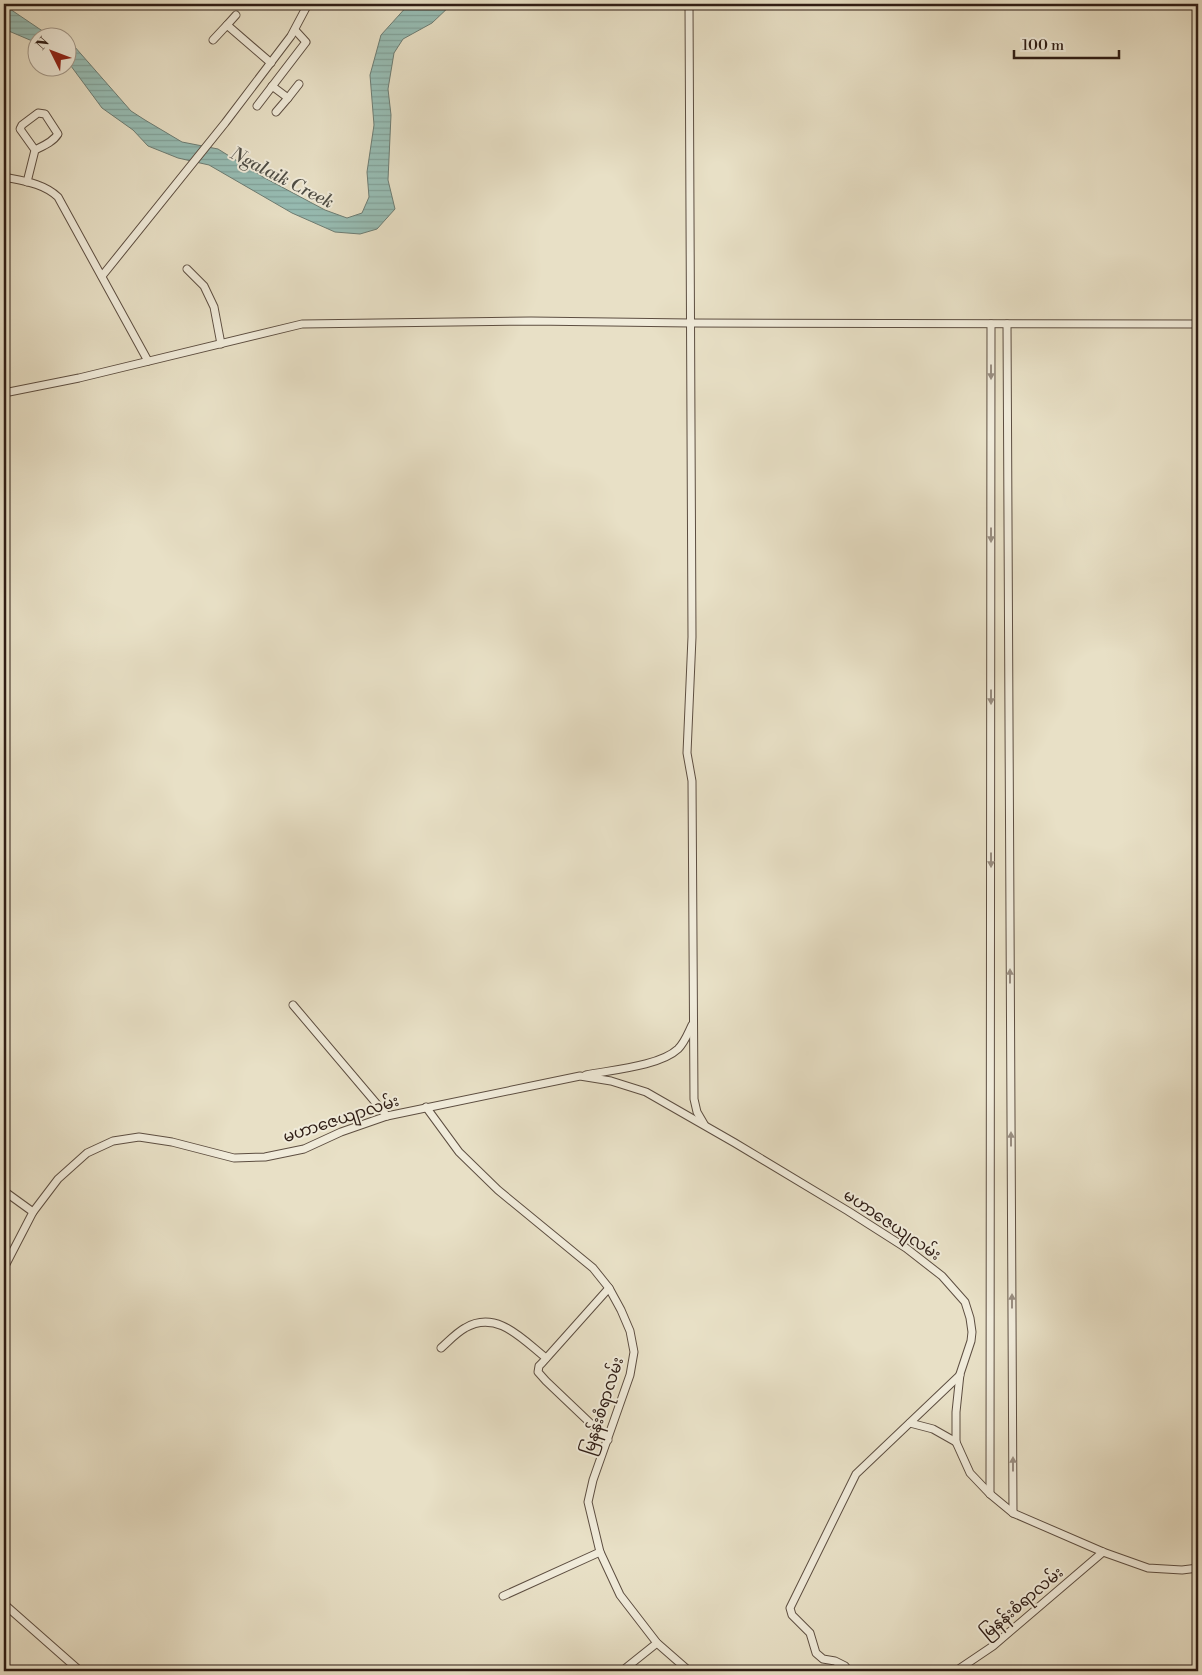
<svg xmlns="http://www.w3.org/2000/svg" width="1202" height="1675" viewBox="0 0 1202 1675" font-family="'Libre Bodoni','Noto Sans Myanmar',serif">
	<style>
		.water { fill: url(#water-rules); stroke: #6d7d74 }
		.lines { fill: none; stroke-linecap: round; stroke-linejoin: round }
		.minor-casing { stroke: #5d4e41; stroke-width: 9 }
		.minor { stroke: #f0ebda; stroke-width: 7 }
		.oneway { fill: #998e81 }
		.labels { text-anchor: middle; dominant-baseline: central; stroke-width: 4; stroke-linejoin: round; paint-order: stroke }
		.street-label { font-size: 16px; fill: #2f1d15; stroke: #f0ebda }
		.water-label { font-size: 18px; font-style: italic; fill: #4e4d45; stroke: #f0ebda }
	</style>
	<defs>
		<pattern id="water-rules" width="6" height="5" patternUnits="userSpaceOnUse" patternTransform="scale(1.25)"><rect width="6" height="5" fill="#97bdb4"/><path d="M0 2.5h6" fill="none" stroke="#82a29a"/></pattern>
	</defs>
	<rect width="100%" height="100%" fill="#e8e0c6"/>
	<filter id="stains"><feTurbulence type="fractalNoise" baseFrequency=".004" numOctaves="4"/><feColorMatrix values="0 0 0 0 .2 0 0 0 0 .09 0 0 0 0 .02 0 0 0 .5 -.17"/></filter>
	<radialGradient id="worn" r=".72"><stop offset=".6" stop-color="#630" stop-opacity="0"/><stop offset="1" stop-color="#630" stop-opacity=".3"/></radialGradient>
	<g class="water">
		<path d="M409,4H452L432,23L403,39L394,53L388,89L391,115L388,180L395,209L377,229L360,234L335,232L292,213L209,165L178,158L148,146L133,130L102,108L68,62V43L74,46L131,111L145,120L182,142L218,149L263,177L325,210L347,218L362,213L369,197L367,172L374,125L370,75L381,35Z"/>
		<path d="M4,5L44,32L56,37L38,38L37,43L4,29Z"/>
	</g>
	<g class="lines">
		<defs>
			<g id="minor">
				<path d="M689,4L692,637L687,753L692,781L694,1099L697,1112L704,1124"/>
				<path d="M227,25L236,15"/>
				<path d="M213,40L227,25L271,63"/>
				<path d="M272,86L288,98L276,112"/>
				<path d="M288,98L299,84"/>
				<path d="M257,106L306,42L295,30"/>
				<path d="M4,177C23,181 43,183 58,197L148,361"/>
				<path d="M27,182L35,150C43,146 53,142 58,134L45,114L38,113L22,125L20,129L35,150"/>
				<path d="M187,269L204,286L214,307L221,344"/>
				<path d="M102,276L225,123L291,36L308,4"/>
				<path d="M1007,324L1013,1513"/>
				<path d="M4,393L79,378L302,324L531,321L690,323L1198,324"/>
				<path d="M293,1005L387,1116"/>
				<path d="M586,1075C611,1070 660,1066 678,1049C685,1042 688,1033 692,1025"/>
				<path d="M426,1107L459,1152L498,1190L593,1268L609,1288L621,1310L630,1331L634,1352L630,1375L593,1480L588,1502L600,1552L620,1595L657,1643L689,1671"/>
				<path d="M4,1191L33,1212"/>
				<path d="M4,1268L33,1212L58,1179L87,1153L113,1141L139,1137L172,1142L234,1158L265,1157L304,1149L341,1132L387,1116L580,1076L611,1081L646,1092L735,1143L848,1211L906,1248L942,1276L965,1302L970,1318L972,1332L971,1341L960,1374L956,1412V1442L970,1473L990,1494L1013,1513L1103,1552L1148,1568L1182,1570L1198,1568"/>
				<path d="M441,1348C449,1341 456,1333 465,1328C497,1309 523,1340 546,1358"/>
				<path d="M910,1423L933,1429L956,1442"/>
				<path d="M608,1440L546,1381L538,1372L539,1366L542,1363L609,1288"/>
				<path d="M990,1494L991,324"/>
				<path d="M503,1596L600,1552"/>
				<path d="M4,1604L80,1671"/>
				<path d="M622,1671L657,1643"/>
				<path d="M849,1671L845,1666L835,1661L823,1659L816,1653L810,1633L792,1615L790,1608L856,1474L960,1375"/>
				<path d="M956,1671L993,1646L1103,1552"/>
			</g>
		</defs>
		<use href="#minor" class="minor-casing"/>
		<use href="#minor" class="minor"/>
	</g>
	<defs><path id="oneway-solid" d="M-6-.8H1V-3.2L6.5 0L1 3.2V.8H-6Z" transform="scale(1.25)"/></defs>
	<g class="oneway">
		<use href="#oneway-solid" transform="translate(991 372) rotate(90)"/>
		<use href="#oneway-solid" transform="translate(991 535) rotate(90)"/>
		<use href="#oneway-solid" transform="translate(991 697) rotate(90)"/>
		<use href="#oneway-solid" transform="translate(991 860) rotate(90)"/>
		<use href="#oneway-solid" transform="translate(1010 976) rotate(-90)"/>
		<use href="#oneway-solid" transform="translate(1011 1139) rotate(-90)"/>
		<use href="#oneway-solid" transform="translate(1012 1301) rotate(-90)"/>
		<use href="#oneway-solid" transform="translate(1013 1464) rotate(-90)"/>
	</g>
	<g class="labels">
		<g class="street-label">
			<text transform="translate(341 1119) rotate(-18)">မဟာဇေယျာလမ်း</text>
			<text transform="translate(892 1225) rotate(34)">မဟာဇေယျလမ်း</text>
			<text transform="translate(603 1406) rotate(-72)">မြနန်းစံရာလမ်း</text>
			<text transform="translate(1022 1603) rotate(-40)">မြနန်းစံရာလမ်း</text>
		</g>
		<g class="water-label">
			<text transform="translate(282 178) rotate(27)">Ngalaik Creek</text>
		</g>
	</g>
	<rect width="1202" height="1675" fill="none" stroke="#e8e0c6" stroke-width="20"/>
	<rect x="5" y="5" width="1192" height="1665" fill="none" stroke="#2f1d15" stroke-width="2.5"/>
	<rect x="10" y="10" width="1182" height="1655" fill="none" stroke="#2f1d15"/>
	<g transform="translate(52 52) rotate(312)"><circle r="24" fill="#f0ebda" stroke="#a3998b"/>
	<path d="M0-4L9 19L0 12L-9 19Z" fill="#8f2418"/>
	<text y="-8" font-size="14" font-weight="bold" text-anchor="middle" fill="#2f1d15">N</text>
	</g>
	<path d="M1014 50v8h105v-8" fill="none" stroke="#2f1d15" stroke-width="2.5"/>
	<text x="1022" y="50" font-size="15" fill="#2f1d15" stroke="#f0ebda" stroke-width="4" paint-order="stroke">100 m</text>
	<rect width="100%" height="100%" filter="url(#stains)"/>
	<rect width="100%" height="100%" fill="url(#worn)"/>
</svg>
